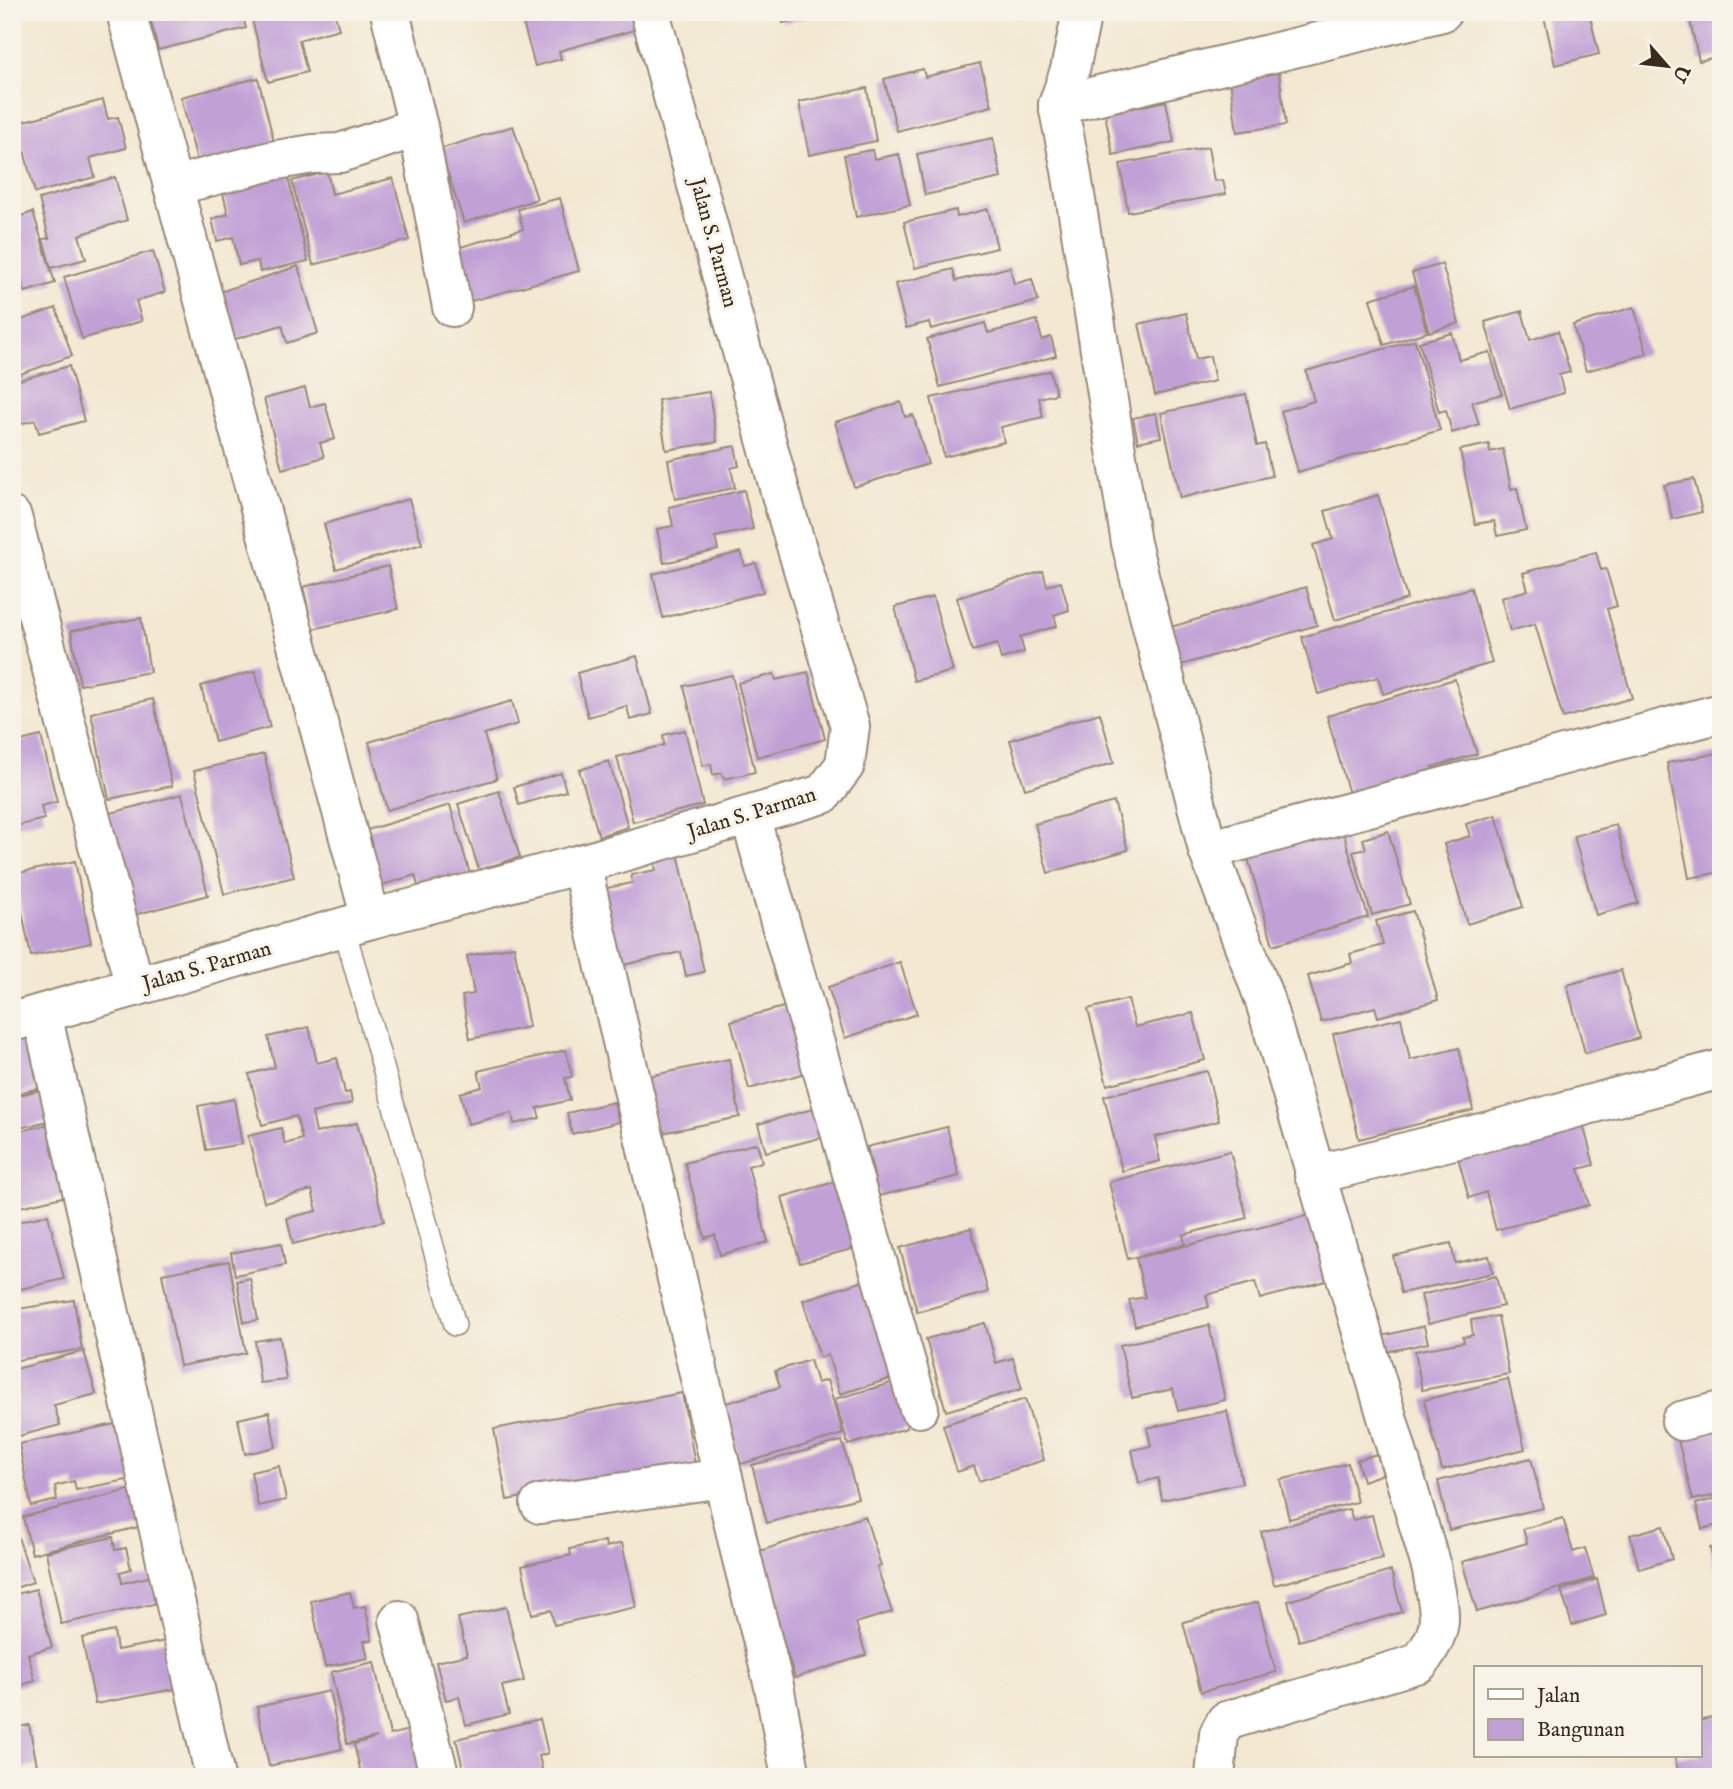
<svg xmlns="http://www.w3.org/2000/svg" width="1733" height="1789" viewBox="0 0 1733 1789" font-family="'IM FELL English',serif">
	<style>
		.building { fill: #c1a0d6 }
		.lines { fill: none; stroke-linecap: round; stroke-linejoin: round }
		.service-casing { stroke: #978978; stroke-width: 24 }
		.minor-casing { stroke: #978978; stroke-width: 42 }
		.service { stroke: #fff; stroke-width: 21 }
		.minor { stroke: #fff; stroke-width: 38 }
		.labels { text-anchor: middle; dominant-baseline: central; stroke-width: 6; stroke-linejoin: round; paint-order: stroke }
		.street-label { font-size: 21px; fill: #3b2a1e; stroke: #f7f3e8 }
	</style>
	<rect width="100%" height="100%" fill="#f7f3e8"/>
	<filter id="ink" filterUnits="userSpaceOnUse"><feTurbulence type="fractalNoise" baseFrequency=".0143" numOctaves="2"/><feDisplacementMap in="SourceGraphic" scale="14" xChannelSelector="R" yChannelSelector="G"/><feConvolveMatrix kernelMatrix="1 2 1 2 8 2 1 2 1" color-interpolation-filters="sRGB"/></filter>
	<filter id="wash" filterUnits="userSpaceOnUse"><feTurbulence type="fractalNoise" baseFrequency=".00686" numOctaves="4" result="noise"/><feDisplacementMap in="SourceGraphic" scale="28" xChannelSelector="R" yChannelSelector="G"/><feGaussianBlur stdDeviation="1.57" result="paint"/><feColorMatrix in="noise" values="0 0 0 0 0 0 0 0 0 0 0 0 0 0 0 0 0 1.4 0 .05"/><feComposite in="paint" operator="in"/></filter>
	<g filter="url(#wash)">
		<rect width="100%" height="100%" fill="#f3e8d2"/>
		<g id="blocks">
			<g class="building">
				<path d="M149,12H242L246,28L158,50Z"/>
				<path d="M250,12H334L339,29L299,40L307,72L268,82Z"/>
				<path d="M520,12H629L634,30L559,51L561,59L535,66Z"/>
				<path d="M781,12H822V13L783,23Z"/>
				<path d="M1543,12H1589L1599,54L1555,65Z"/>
				<path d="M1688,12H1721V56L1699,61Z"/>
				<path d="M980,63L992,106L897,131L884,79L923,69L925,77Z"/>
				<path d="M1279,73L1286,125L1237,132L1230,80Z"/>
				<path d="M258,78L276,150L199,169L181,97Z"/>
				<path d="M867,88L876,141L809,155L799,102Z"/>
				<path d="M103,100L108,119L118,117L126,148L90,158L95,177L35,193L17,123Z"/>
				<path d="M1166,101L1174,142L1113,155L1105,114Z"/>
				<path d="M513,126L537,199L464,223L440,149Z"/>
				<path d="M993,138L1001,178L925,195L917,154Z"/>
				<path d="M1208,147L1214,181L1223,180L1226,194L1128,212L1120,164Z"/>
				<path d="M872,150L874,159L899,154L910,205L856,217L844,155Z"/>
				<path d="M285,164L308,261L260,272L258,261L239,265L233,237L217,241L212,219L228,214L220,180Z"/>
				<path d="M327,172L332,194L393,178L409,240L313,265L292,181Z"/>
				<path d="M115,177L127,220L79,235L86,259L51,268L43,239L49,238L39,199Z"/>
				<path d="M560,198L579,271L471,301L457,248L523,229L518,209Z"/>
				<path d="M988,209L997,248L915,268L904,222L956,210L957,217Z"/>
				<path d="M33,212L55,283L25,292L17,265L12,267V219Z"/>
				<path d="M153,251L165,292L136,301L142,321L82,339L64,277Z"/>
				<path d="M1442,264L1459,323L1429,332L1412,273Z"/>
				<path d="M298,266L318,333L287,343L282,325L229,341L214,294Z"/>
				<path d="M1010,267L1014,284L1032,279L1038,301L931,329L929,322L906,328L895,284L953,269L956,281Z"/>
				<path d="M1414,286L1427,332L1384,345L1370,299Z"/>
				<path d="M1634,307L1647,354L1586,371L1573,325Z"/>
				<path d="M56,308L72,356L12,377V323Z"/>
				<path d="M1522,311L1530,340L1558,331L1570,372L1559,375L1564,393L1510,409L1485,322Z"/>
				<path d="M1186,313L1196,359L1210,356L1215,381L1155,395L1139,324Z"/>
				<path d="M1037,320L1042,340L1051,337L1056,356L940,387L927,339L985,323L988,333Z"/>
				<path d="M1452,333L1459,360L1490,352L1502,394L1472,402L1479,424L1452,433L1446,410L1439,412L1419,342Z"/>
				<path d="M1415,340L1440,430L1298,472L1281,411L1314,401L1306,371Z"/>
				<path d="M69,366L84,421L39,433L35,420L12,426V382Z"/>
				<path d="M1050,371L1056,394L1039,398L1043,417L1001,427L1004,442L944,457L931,398Z"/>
				<path d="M305,388L310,407L325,403L335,439L320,443L324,457L282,469L264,399Z"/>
				<path d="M709,392L717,442L666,450L658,400Z"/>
				<path d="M1246,394L1257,446L1265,444L1272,476L1180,498L1161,413Z"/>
				<path d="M901,402L905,417L913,415L928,464L854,487L835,422Z"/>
				<path d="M1156,413L1161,437L1138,442L1133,418Z"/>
				<path d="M1489,444L1490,452L1503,449L1511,489L1517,488L1526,530L1497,536L1494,521L1475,524L1460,450Z"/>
				<path d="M735,446L739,466L731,468L735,488L675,499L668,460Z"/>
				<path d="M1694,479L1702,512L1672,519L1664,485Z"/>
				<path d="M744,490L753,529L715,537L718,550L664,563L657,529L673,526L669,507Z"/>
				<path d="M1378,495L1407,599L1335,620L1313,545L1333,539L1325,511Z"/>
				<path d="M409,499L422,544L336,569L324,524Z"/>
				<path d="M741,552L745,566L756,563L763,592L663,618L653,574Z"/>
				<path d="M1596,552L1601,570L1606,569L1617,606L1607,609L1632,698L1563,718L1535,624L1510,631L1501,598L1528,590L1523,573Z"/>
				<path d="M388,566L398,609L313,629L303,587Z"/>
				<path d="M1043,571L1047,586L1061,582L1069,610L1054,615L1057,626L1020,637L1024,652L1001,659L997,644L972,651L957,598Z"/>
				<path d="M1306,587L1317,625L1181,665L1171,627Z"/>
				<path d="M1471,588L1492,663L1383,694L1378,677L1318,694L1302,637Z"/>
				<path d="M933,597L953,671L914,681L895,607Z"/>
				<path d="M141,618L150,672L80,685L71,631Z"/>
				<path d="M637,656L652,714L630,720L627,706L588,717L577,673Z"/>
				<path d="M255,671L270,727L215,742L201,686Z"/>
				<path d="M808,672L825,739L757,757L738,683L774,674L776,680Z"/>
				<path d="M732,675L755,772L724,779L722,773L713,775L711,764L703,766L684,686Z"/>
				<path d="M1455,679L1477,754L1432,767L1435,778L1415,784L1412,775L1349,794L1327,716Z"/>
				<path d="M153,699L172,786L109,799L91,713Z"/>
				<path d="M512,701L518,724L484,734L497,779L387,810L369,742Z"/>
				<path d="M1100,713L1114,763L1025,789L1010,740Z"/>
				<path d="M685,730L703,805L633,822L617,757L664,745L663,735Z"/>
				<path d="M41,736L57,802L41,806L44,819L13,827L12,743Z"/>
				<path d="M1718,753L1721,765V872L1689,878L1667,763Z"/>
				<path d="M264,754L294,877L224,894L194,771Z"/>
				<path d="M609,761L628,827L599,836L579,770Z"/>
				<path d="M561,773L566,791L519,805L514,787Z"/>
				<path d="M499,791L520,857L479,870L458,804Z"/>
				<path d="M182,794L208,895L127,917L100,816Z"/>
				<path d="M1114,802L1128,850L1048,873L1035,824Z"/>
				<path d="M450,805L470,874L419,889L415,875L369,889L354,834Z"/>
				<path d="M1496,815L1523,907L1467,924L1444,844L1470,836L1466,824Z"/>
				<path d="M1616,825L1638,903L1596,915L1574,836Z"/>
				<path d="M1342,828L1368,917L1273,945L1247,855Z"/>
				<path d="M1388,831L1410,904L1372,915L1353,852L1366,849L1363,839Z"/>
				<path d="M677,849L704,972L686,976L681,952L619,966L602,889L632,883L631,875L656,870L653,854Z"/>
				<path d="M75,861L91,943L31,956L14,874Z"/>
				<path d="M1413,911L1438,1000L1378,1017L1375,1007L1321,1022L1308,976L1352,963L1350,954L1383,945L1376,921Z"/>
				<path d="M514,946L529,1027L470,1039L462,996L474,994L467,956Z"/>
				<path d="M900,962L917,1014L845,1038L828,987Z"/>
				<path d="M1621,970L1639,1038L1585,1053L1567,985Z"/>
				<path d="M1128,999L1135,1027L1193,1013L1205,1060L1107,1085L1088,1009Z"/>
				<path d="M791,1005L809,1072L749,1089L731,1021Z"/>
				<path d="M1401,1018L1410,1060L1459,1048L1473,1110L1359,1139L1333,1034Z"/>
				<path d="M309,1027L317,1063L337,1058L345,1093L350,1092L352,1103L312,1113L316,1133L357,1123L384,1221L293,1244L287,1218L317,1211L312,1190L264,1202L248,1136L281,1128L285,1144L302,1139L296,1116L262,1125L249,1074L275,1067L268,1037Z"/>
				<path d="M31,1030L44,1087L12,1095V1035Z"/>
				<path d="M566,1050L572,1077L565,1078L570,1100L537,1108L540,1118L514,1124L512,1113L468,1124L460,1093L482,1087L478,1071Z"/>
				<path d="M729,1059L740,1117L657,1134L645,1077Z"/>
				<path d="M1207,1071L1219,1121L1155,1137L1160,1161L1122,1171L1104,1096Z"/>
				<path d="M40,1090L48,1121L12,1130V1097Z"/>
				<path d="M234,1099L242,1144L206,1150L198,1106Z"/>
				<path d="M614,1102L619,1122L572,1134L567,1113Z"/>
				<path d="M827,1105L835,1134L766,1152L758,1124Z"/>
				<path d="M1581,1116L1594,1165L1579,1169L1589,1205L1496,1230L1486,1192L1469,1198L1456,1150Z"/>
				<path d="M58,1122L75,1194L12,1209V1133Z"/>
				<path d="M947,1127L959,1176L879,1196L867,1147Z"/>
				<path d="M757,1143L762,1162L748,1166L768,1242L720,1255L715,1235L705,1238L685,1163Z"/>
				<path d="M1230,1151L1247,1218L1183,1235L1185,1244L1128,1259L1109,1182Z"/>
				<path d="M842,1180L859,1247L800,1263L782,1197Z"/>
				<path d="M48,1215L64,1279L12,1291V1223Z"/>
				<path d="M1310,1215L1326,1281L1260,1299L1255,1282L1206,1295L1209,1307L1135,1326L1129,1300L1145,1297L1136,1258Z"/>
				<path d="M971,1228L988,1292L917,1312L900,1248Z"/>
				<path d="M281,1243L285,1265L235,1275L231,1253Z"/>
				<path d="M1451,1243L1455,1263L1489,1256L1493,1273L1401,1293L1393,1256Z"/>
				<path d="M229,1261L246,1353L180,1366L162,1274Z"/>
				<path d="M1496,1276L1503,1306L1428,1324L1421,1295Z"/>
				<path d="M250,1278L258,1320L244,1322L237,1281Z"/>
				<path d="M867,1280L896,1377L840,1394L828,1355L820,1358L803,1300Z"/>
				<path d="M74,1300L82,1349L12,1361V1310Z"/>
				<path d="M1498,1316L1509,1374L1422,1390L1415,1351L1464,1342L1463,1337L1473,1335L1471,1320Z"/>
				<path d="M985,1323L996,1363L1013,1358L1022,1389L946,1411L926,1339Z"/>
				<path d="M1209,1325L1225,1400L1178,1411L1173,1389L1132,1398L1120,1345Z"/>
				<path d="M1424,1326L1428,1343L1386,1352L1382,1336Z"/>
				<path d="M280,1337L286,1380L260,1383L255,1341Z"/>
				<path d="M84,1351L96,1394L54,1405L60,1425L12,1438V1370Z"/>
				<path d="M810,1360L817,1383L827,1380L843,1434L741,1464L723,1404L780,1387L775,1371Z"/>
				<path d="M1508,1379L1525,1449L1442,1470L1424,1400Z"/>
				<path d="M895,1382L907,1428L848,1445L835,1399Z"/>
				<path d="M682,1393L695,1464L507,1500L494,1429Z"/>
				<path d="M1025,1399L1044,1460L979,1481L974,1466L957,1472L943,1425Z"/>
				<path d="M1227,1411L1242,1483L1162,1500L1158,1478L1139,1483L1132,1450L1151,1446L1147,1428Z"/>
				<path d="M269,1412L276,1447L245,1454L238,1419Z"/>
				<path d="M125,1422L137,1478L76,1490L74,1481L55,1486L57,1500L31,1506L19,1444Z"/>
				<path d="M1721,1430V1494L1693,1500L1678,1440Z"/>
				<path d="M842,1441L858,1498L767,1523L752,1465Z"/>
				<path d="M1377,1454L1383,1474L1363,1481L1357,1460Z"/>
				<path d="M1531,1458L1543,1508L1449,1530L1438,1481Z"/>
				<path d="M1348,1463L1357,1502L1289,1519L1280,1480Z"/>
				<path d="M279,1466L286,1500L258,1506L251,1472Z"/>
				<path d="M137,1488L146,1525L32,1554L23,1517Z"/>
				<path d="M1721,1497V1524L1702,1529L1696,1504Z"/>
				<path d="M12,1503L19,1526L12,1528Z"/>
				<path d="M1349,1509L1353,1520L1372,1515L1383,1558L1274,1585L1261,1532Z"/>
				<path d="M865,1516L881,1566L877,1567L892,1612L856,1623L866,1655L795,1678L754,1553Z"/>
				<path d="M1563,1518L1573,1552L1585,1548L1594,1578L1477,1612L1462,1562L1527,1543L1523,1529Z"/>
				<path d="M1663,1526L1672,1559L1639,1569L1630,1535Z"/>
				<path d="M1721,1528V1590H1720L1710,1548L1719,1546L1715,1529Z"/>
				<path d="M17,1534L33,1582L12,1589V1536Z"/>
				<path d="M113,1537L115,1550L126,1548L131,1569L120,1572L122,1583L157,1575L163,1602L61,1624L46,1552Z"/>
				<path d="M605,1541L606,1547L622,1543L636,1607L554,1625L551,1610L532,1614L522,1566L571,1555L570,1549Z"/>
				<path d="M1391,1571L1402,1612L1299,1641L1288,1601Z"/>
				<path d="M1597,1579L1606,1615L1572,1625L1561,1590Z"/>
				<path d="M36,1589L52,1647L28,1654L35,1681L12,1688V1595Z"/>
				<path d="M350,1592L354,1608L365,1606L372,1640L364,1641L368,1658L325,1667L311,1601Z"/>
				<path d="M1258,1602L1276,1672L1201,1692L1183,1622Z"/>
				<path d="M506,1607L524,1681L502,1686L509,1714L466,1725L459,1697L446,1700L436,1662L467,1655L458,1618Z"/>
				<path d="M114,1631L117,1650L166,1641L175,1689L95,1704L82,1638Z"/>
				<path d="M374,1662L390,1735L416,1728L428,1777H362L354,1744L377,1737L347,1744L331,1672Z"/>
				<path d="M329,1691L342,1749L269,1766L257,1707Z"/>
				<path d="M1721,1714V1777H1680L1674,1756H1700V1721Z"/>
				<path d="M540,1719L548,1753L539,1756L544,1777H465L456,1739Z"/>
				<path d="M29,1725L37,1765L12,1770V1728Z"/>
			</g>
		</g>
	</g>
	<g filter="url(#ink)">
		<use href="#blocks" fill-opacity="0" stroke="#978978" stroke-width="2"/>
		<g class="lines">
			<defs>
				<path id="service" d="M344,928L455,1325"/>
				<g id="minor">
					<path d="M126,12L371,919"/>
					<path d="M390,12L418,127L452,307"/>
					<path d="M1082,12L1070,70L1058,105L1071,170L1131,543L1208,850L1264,998L1432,1570C1439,1614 1448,1625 1419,1663L1226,1721L1219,1734L1215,1777"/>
					<path d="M1058,105L1442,12"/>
					<path d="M173,186L271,161L313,154L340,153L418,127"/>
					<path d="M12,517L135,987"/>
					<path d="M750,816L919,1408"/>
					<path d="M1208,850L1721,713"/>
					<path d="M581,864L740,1551L774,1686L791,1777"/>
					<path d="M42,1014L215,1777"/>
					<path d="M12,1022L371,919L581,864L823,794L845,765L850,726L783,502L650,12"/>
					<path d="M1314,1175L1517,1124L1721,1069"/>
					<path d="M1681,1421L1721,1411"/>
					<path d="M540,1504L723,1478"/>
					<path d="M399,1620L440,1777"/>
				</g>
			</defs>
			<use href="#service" class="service-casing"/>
			<use href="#minor" class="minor-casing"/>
			<use href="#service" class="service"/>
			<use href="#minor" class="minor"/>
		</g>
	</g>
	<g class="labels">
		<g class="street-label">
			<text transform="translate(713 243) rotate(75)">Jalan S. Parman</text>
			<text transform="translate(752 814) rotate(-17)">Jalan S. Parman</text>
			<text transform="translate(207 967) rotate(-16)">Jalan S. Parman</text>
		</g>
	</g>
	<rect width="1733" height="1789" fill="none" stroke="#f7f3e8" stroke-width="42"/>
	<rect x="1474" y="1666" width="228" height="91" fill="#f7f3e8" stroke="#aca397" stroke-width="2"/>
	<rect x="1488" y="1689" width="35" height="10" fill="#ffffff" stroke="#aca397" stroke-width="2"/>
	<text x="1537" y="1702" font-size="21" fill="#3b2a1e">Jalan</text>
	<rect x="1488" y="1719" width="35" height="21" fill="#c1a0d6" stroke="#aca397" stroke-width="2"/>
	<text x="1537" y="1736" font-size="21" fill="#3b2a1e">Bangunan</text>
	<g transform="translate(1667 66) rotate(118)" stroke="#f7f3e8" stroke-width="5" paint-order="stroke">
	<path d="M0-5L12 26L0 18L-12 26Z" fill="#3b2a1e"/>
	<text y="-10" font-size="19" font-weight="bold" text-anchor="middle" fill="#3b2a1e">U</text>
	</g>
</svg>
